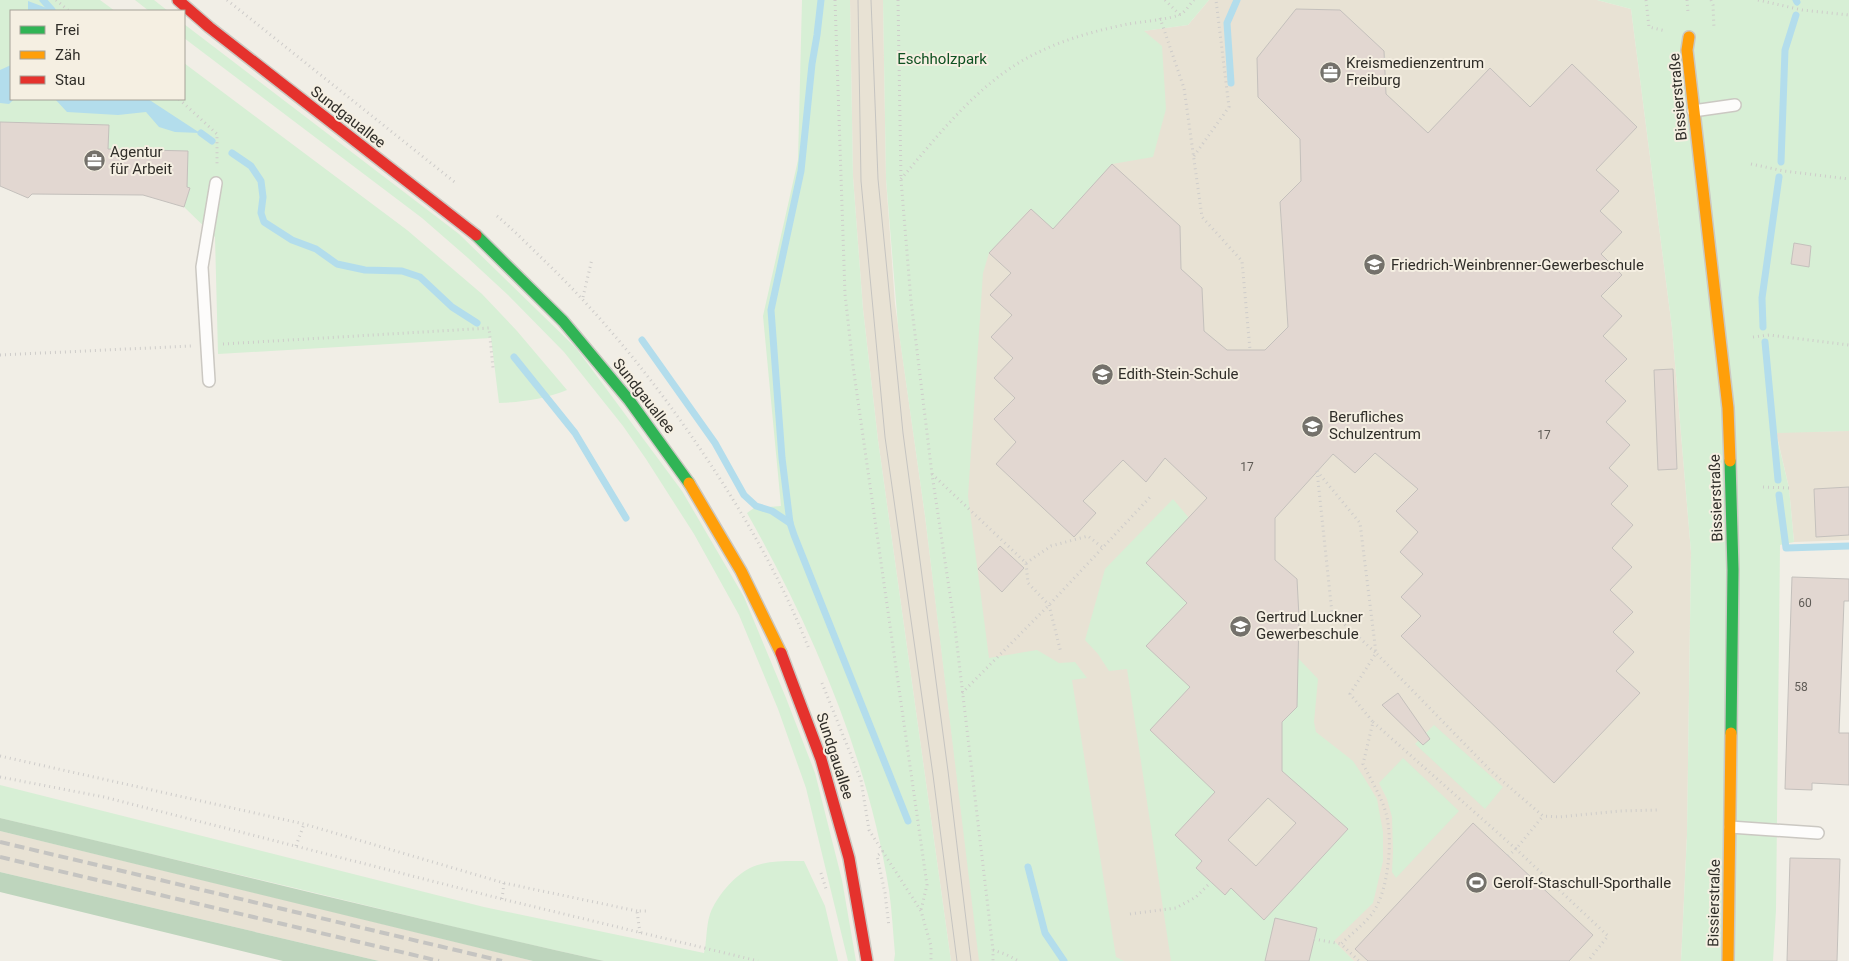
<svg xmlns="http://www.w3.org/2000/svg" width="1849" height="961" viewBox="0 0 1849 961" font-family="Roboto,sans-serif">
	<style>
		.built { fill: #e8e2d4 }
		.green { fill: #d7efd5 }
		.forest { fill: #bed5bd }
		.water { fill: #b3ddec }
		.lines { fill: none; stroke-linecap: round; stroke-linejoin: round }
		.stream { stroke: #b3ddec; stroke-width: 7 }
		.building { fill: #e2d7d1; stroke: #c4c0bc; fill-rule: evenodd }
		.lane-casing { stroke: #cbc8c2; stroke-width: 14 }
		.fast-casing { stroke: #cbc8c2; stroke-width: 14 }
		.slow-casing { stroke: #cbc8c2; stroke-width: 14 }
		.jam-casing { stroke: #cbc8c2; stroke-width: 14 }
		.path { stroke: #ceccca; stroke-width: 3; stroke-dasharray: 1 4; stroke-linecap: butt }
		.lane { stroke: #fdfcfb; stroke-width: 11 }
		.fast { stroke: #30b455; stroke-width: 11 }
		.slow { stroke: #ff9f0a; stroke-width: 11 }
		.jam { stroke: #e5322d; stroke-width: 11 }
		.tram { stroke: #c5c4c1; stroke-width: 1 }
		.rail { stroke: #c5c4c1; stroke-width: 4; stroke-dasharray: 10 5; stroke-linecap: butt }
		.labels { text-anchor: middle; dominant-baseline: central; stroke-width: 4; stroke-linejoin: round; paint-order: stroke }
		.number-label { font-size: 12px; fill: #5f5b56 }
		.park-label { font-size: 15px; fill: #0e5121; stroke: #f5efe2 }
		.poi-label { font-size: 15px; fill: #302e29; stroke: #f5efe2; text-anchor: start }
		.street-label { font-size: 15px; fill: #302e29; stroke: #f5efe2 }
	</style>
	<rect width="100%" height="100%" fill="#f1eee6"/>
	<g class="built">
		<path d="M850,0H883L886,179L895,304L925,516L980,961H951L878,440L863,309L853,177Z"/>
		<path d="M1209,0H1597L1631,9L1672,328L1691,552L1687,835L1681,961H1057L1015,940L926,162L1143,31L1188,25Z"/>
		<path d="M1849,431V540L1794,542L1789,488L1776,432Z"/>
		<path d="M0,831L285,900L533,961H379L0,872Z"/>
	</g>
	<g class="green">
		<path d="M0,0H100L115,11H11V99H184V63L407,230L482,294L517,331L567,390C545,399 523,402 499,403L491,338L218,354L215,237L184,207L190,189L183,186L187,171L188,151L99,149L108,145V125L0,122Z"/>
		<path d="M135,0H154L168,11H149Z"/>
		<path d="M802,0H850L853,177L863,309L878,440L951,961H894L895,954C893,933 892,911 889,890C868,758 812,628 747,513L754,508L781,506L763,316L798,160Z"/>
		<path d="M883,0H1209L1188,25L1144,31L1162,46L1166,109L1153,157L1112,164L1071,209L1074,249L1030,209L989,253L983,273L968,496L989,658L1037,650L1059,663L1075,662L1087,678L1072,680L1116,957L1124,961H979L925,516L898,326L886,179Z"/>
		<path d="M1597,0H1849V431L1776,433L1789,488L1794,542L1780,545L1776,910L1773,961H1681L1687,835L1691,552L1672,328L1631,9Z"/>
		<path d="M184,24L459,234L576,348L682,491L744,597L786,698L815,773L842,880L856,961H848L806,788L778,709L739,615L694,534L646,459L623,426L564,352L508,295L468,258L422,218L184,38Z"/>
		<path d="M1173,499L1189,518L1187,603L1146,646L1190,687L1150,730L1195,773L1234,772L1175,835L1202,861L1196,868L1225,895L1231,888L1264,919L1348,829L1282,771V722L1297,707V657L1318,679L1314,722L1316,732L1353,761L1363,776L1377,799L1383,832V861L1373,903L1334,941L1354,961H1171L1127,669L1109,671L1098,654L1085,640L1105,569Z"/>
		<path d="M1434,725L1503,787L1485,809L1415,744Z"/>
		<path d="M1403,758L1459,811L1396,878L1392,872L1393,851L1392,817L1387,799L1379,783Z"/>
		<path d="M0,785L484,907L704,953C707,941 706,926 710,914C717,896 733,877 750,868C766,860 787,861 804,861L825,906L838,961H604L479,933L295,888L0,818Z"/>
	</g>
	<g class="forest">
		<path d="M0,818C202,865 402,916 604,961H533L0,831Z"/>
		<path d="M0,872L379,961H283L0,892Z"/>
	</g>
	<g class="water">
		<path d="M28,1L52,10L56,11H28Z"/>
		<path d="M11,65V99H14L9,104L0,103V70Z"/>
		<path d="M55,99H148L200,133L175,132L159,127L146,112L118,115L67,112Z"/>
	</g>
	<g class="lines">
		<g class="stream">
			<path d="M43,0L52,10"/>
			<path d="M821,0L817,35L812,64L801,171L771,310L782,458L790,523L794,535L908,821"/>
			<path d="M1796,0L1797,2"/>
			<path d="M1231,83L1227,23L1237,0"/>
			<path d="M201,133L212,141"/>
			<path d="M232,153L251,166L261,181L263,197L261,213L264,222L292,240L316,249L337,264L365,270L402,271L420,277L452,307L477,323"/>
			<path d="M1781,162L1785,50L1796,15"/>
			<path d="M1763,327L1762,298L1779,177"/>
			<path d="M642,340L715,443L744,495L756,506L772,511L790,523"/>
			<path d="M1765,342L1778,480"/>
			<path d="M514,357L575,433L626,518"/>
			<path d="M1779,495L1786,548L1849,546"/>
			<path d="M1028,867L1045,933L1064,961"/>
		</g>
	</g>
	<g class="building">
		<path d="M1296,9L1340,10L1384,51L1386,94L1428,133L1490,68L1530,107L1572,64L1637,127L1596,170L1619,191L1600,211L1622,232L1601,254L1622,275L1601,296L1622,316L1603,336L1627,359L1605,381L1626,401L1606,422L1630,445L1609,468L1628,486L1611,504L1633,525L1612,548L1632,567L1610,590L1633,612L1613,632L1634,652L1616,671L1640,693L1554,783L1401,636L1421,616L1401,597L1423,574L1400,552L1418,532L1396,511L1418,489L1375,453L1355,473L1333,454L1275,518V560L1297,579L1299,617L1297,707L1282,722V771L1348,829L1264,920L1231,888L1225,895L1196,868L1202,861L1175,835L1215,792L1150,730L1190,687L1146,646L1187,603L1146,563L1207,498L1165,458L1146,482L1123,460L1083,501L1096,513L1074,537L996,464L1016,442L994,419L1015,398L994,378L1013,358L991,337L1012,315L990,295L1011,273L989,253L1031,209L1053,229L1112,164L1180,226L1181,269L1202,288L1204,331L1227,350H1265L1288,327L1280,202L1301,181L1300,139L1258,97L1257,58ZM1268,798L1296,823L1256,866L1228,840Z"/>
		<path d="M0,122L109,125L108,149L188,151L187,187L190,188L184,207L143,195L32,194L28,198L0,186Z"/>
		<path d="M1794,243L1811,246L1809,267L1791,264Z"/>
		<path d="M1673,369L1677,469L1658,470L1654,370Z"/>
		<path d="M1849,487V535L1816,537L1814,489Z"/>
		<path d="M1000,546L1024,568L1002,592L978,569Z"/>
		<path d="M1792,577L1849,579V601H1844L1839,733H1849V785L1812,783V790L1785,789Z"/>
		<path d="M1398,693L1430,739L1423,745L1382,705Z"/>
		<path d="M1473,823L1593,935L1569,961H1368L1355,949Z"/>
		<path d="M1790,858L1840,859L1837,961H1787Z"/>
		<path d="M1275,918L1317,928L1309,961H1265Z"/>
	</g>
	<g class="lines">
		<defs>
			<g id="lane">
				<path d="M1693,111L1735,105"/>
				<path d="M209,381L202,267L216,183"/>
				<path d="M1730,827L1818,833"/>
			</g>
			<g id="fast">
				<path d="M476,235L563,321L629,400L689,483"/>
				<path d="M1730,461L1733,570L1731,733"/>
			</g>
			<g id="slow">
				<path d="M1689,37L1687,50L1728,408L1730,461"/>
				<path d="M689,483L741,571L781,653"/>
				<path d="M1728,961L1731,733"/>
			</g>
			<g id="jam">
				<path d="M178,0L209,27L476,235"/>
				<path d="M781,653L821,759L849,858L867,961"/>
			</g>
		</defs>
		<use href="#lane" class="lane-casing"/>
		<use href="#fast" class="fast-casing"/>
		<use href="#slow" class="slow-casing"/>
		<use href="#jam" class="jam-casing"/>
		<g class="path">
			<path d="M56,0L69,11"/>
			<path d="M227,0L457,184"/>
			<path d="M835,0L845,294L853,366L927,885L921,910"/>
			<path d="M898,0L901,180L911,301L932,474L955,628L993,950V961"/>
			<path d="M1165,0L1180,15"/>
			<path d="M1646,0L1649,27L1666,31"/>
			<path d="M1687,0L1688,12"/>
			<path d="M1711,0L1713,5L1714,29"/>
			<path d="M1758,0L1802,10L1849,15"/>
			<path d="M1160,18L1184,88L1202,217L1242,261L1250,350"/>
			<path d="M1384,58L1396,61"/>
			<path d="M179,99L217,134V167"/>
			<path d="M1194,156L1229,107L1216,0"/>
			<path d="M1751,164L1784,171L1849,179"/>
			<path d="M901,179C941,132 983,77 1041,51C1068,38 1099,30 1128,24C1139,22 1173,19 1181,14C1186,11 1190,4 1194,0"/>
			<path d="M497,216C515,231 532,249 549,265C610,325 662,391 709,462C748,521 783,583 809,649"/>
			<path d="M583,297L592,259"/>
			<path d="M1753,337L1769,335L1849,345"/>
			<path d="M223,344L489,328L493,368"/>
			<path d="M0,355L191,346"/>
			<path d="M1317,471L1332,613L1376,653L1350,694L1373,722L1363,764C1371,780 1381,796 1386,813C1393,839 1389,887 1374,911C1367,922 1351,934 1341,944L1359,961"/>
			<path d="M1317,471L1360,523L1376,653L1492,772L1543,816L1559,817L1620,811L1658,810"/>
			<path d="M932,474L1026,563L1028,583L1049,605L1061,653"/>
			<path d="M1763,487L1789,488"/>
			<path d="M1026,563L1051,546L1088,536L1103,548"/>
			<path d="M1299,617L1332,613"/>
			<path d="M822,683L861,780L869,830L921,911L931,946V961"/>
			<path d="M962,693L1049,605L1152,495"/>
			<path d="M1373,722L1516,849L1543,816"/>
			<path d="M0,756L304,824L504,883L637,911"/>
			<path d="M0,777L104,797L502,899L758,961"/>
			<path d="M296,846L304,824"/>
			<path d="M883,851L877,856L885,893L889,927"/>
			<path d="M1508,856L1516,849L1608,936L1588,961"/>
			<path d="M821,873L827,892"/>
			<path d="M502,899L504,883"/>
			<path d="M1130,914L1176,908L1196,897L1211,882"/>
			<path d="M640,933L637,911H649"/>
			<path d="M1314,939L1341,944"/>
			<path d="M993,950L1005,954L1019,961"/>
		</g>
		<use href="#lane" class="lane"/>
		<use href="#fast" class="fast"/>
		<use href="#slow" class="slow"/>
		<use href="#jam" class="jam"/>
		<g class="tram">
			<path d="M858,0L861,181L885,437L933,775L957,961"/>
			<path d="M871,0L878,179L903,433L948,771L971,961"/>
		</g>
		<g class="rail">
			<path d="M0,842L502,961"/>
			<path d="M0,857L439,961"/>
		</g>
	</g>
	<defs>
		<symbol id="office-disc" viewBox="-11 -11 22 22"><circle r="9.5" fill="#74716b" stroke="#f5efe2"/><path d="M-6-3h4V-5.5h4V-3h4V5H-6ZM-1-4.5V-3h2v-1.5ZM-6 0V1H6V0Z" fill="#fff"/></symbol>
		<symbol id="school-disc" viewBox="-11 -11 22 22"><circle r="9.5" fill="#74716b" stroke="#f5efe2"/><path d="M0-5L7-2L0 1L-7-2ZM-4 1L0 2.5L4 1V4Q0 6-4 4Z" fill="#fff"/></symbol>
		<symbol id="stadium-disc" viewBox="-11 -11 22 22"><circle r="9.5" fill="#74716b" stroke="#f5efe2"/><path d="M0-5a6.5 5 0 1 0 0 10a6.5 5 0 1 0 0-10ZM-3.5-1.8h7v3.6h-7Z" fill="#fff"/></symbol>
	</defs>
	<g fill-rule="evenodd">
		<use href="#office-disc" x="1318" y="60" width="25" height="25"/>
		<use href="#office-disc" x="82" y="148" width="25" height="25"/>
		<use href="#school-disc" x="1362" y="252" width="25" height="25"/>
		<use href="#school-disc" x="1090" y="362" width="25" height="25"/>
		<use href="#school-disc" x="1300" y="414" width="25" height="25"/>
		<use href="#school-disc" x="1228" y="614" width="25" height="25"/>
		<use href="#stadium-disc" x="1464" y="870" width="25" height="25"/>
	</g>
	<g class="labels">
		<g class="number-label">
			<text x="1544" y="435">17</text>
			<text x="1247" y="467">17</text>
			<text x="1805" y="603">60</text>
			<text x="1801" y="687">58</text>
		</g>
		<g class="park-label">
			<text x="942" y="59">Eschholzpark</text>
		</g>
		<g class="poi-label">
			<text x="1346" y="63">Kreismedienzentrum<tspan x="1346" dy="17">Freiburg</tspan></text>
			<text x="110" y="152">Agentur<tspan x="110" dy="17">für Arbeit</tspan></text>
			<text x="1391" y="265">Friedrich-Weinbrenner-Gewerbeschule</text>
			<text x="1118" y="374">Edith-Stein-Schule</text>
			<text x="1329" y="417">Berufliches<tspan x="1329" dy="17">Schulzentrum</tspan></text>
			<text x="1256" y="617">Gertrud Luckner<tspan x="1256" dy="17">Gewerbeschule</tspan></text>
			<text x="1493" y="883">Gerolf-Staschull-Sporthalle</text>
		</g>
		<g class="street-label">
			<text transform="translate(1678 97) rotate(-95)">Bissierstraße</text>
			<text transform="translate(348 117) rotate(38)">Sundgauallee</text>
			<text transform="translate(644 396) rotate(52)">Sundgauallee</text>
			<text transform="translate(1716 498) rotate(-92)">Bissierstraße</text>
			<text transform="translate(835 756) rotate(72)">Sundgauallee</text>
			<text transform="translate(1714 903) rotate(-89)">Bissierstraße</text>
		</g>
	</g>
	<rect x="10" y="10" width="175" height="90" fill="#f5efe2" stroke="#a6a298"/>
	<rect x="20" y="26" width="25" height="8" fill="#30b455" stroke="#a6a298"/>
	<text x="55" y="35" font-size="15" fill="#302e29">Frei</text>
	<rect x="20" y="51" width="25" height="8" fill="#ff9f0a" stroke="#a6a298"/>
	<text x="55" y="60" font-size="15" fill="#302e29">Zäh</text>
	<rect x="20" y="76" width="25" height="8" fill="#e5322d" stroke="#a6a298"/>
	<text x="55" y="85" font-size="15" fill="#302e29">Stau</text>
</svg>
